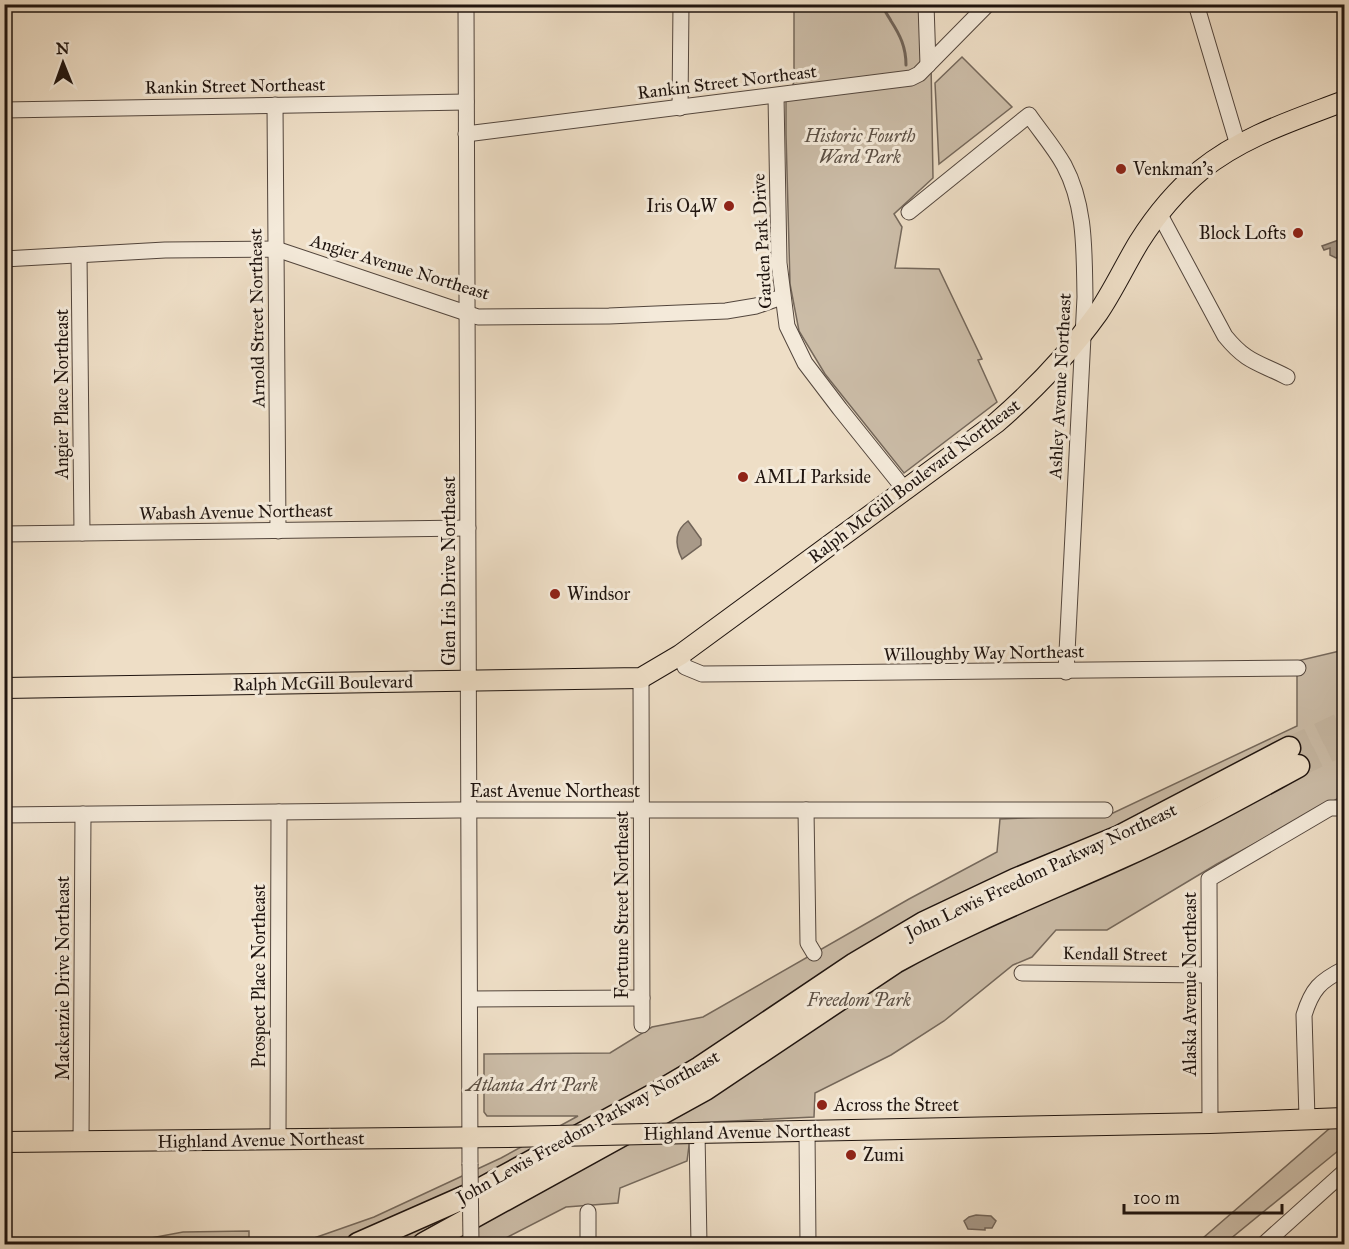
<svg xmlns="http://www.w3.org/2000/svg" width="1349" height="1249" viewBox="0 0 1349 1249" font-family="'IM FELL Great Primer',serif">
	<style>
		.green { fill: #cbbca7; stroke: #75685b; stroke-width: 1.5 }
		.water { fill: #a89988; stroke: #716458; stroke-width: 1.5 }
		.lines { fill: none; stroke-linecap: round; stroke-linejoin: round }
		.stream { stroke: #716458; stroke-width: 3 }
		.highway-tunnel { stroke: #c5b6a1; stroke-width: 22; stroke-dasharray: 22 11; stroke-linecap: butt }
		.minor-casing { stroke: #53463d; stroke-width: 17 }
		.major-casing { stroke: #1f140f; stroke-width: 22 }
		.highway-casing { stroke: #1f140f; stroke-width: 25 }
		.minor { stroke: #f4eada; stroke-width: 15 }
		.major { stroke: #eedec6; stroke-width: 20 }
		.highway { stroke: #eedec6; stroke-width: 22 }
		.minor-bridge-casing { stroke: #53463d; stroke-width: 17; stroke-linecap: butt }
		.major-bridge-casing { stroke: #1f140f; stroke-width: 22; stroke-linecap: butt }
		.minor-bridge { stroke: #f4eada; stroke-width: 15 }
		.major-bridge { stroke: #eedec6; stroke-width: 20 }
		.poi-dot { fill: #8f2418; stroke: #f4eada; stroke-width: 2 }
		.labels { text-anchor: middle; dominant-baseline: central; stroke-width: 6; stroke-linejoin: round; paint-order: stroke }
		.street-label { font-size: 18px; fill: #1f140f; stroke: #f4eada }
		.park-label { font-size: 18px; font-style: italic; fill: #5b4f44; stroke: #f4eada }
		.poi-label { font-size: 18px; fill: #1f140f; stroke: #f4eada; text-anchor: start }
	</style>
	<rect width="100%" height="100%" fill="#eedec6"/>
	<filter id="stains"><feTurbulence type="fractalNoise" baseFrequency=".00333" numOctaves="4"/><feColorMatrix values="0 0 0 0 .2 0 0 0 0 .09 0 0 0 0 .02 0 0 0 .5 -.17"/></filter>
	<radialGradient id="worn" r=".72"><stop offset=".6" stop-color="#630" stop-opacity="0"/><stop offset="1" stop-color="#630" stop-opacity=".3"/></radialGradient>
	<g class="green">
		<path d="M794,5H930L933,178L894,214L902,227L895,268L939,269L982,359L978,360L997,402L904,473L825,374L799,331L790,284L786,134V102L794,82Z"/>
		<path d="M962,57L1012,107L939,164L935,83Z"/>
		<path d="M1344,650V798L1337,799L1217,864L1107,930H1056L1032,957L1013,965L944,1021L891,1055L815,1093L814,1117L692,1123L687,1161L620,1188L618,1203L566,1207L494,1244H297L374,1217L501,1158L578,1116H487L484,1112V1054L610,1053L652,1027L703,1017L909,899L997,852L1000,819L1111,814L1297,726V661Z"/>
		<path d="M1344,1116V1146L1224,1244H1196Z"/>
		<path d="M249,1231V1244H128L151,1238L183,1232Z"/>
	</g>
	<g class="water">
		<path d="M1344,238V255L1336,258L1330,255V248L1324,250L1322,246Z"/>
		<path d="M688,521L701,539V545L682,559C675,545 674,531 688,521Z"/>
		<path d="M976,1215L991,1216L996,1221L992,1228H985V1230L968,1229L964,1221L969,1217Z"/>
	</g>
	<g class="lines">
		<path class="stream" d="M883,4C884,12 888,15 891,21C900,35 906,47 906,65"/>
		<g class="highway-tunnel">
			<path d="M1289,748L1344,722"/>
			<path d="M1298,766L1344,744"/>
		</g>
		<defs>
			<g id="minor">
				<path d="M466,4L470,1164"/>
				<path d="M926,4L928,65"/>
				<path d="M1196,4L1238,145"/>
				<path d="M776,96L779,263L787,326L805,363L840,409L905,490"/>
				<path d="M275,105L278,531"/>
				<path d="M680,108L681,4"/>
				<path d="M4,110L466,102"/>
				<path d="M466,134L911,78L919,74L988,4"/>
				<path d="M909,212L1029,115C1040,131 1054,147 1064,165C1086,206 1084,252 1085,297L1066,672"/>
				<path d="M1159,213L1225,336C1247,363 1258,362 1287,377"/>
				<path d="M79,255L82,533"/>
				<path d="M4,259L165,250L276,249L478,317L609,316L726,311L756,306L782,297"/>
				<path d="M4,534L468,528"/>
				<path d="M680,655L685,667L702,674L1298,668"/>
				<path d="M641,678L642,1025"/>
				<path d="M806,810L808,943L814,953"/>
				<path d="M4,815L458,810H1105"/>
				<path d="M1022,973L1209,975"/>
				<path d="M471,999L642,998"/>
				<path d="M1307,1118L1304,1015C1312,989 1320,981 1344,969"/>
				<path d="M1210,1123L1209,879L1330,808H1344"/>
				<path d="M807,1131L808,1244"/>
				<path d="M697,1133L699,1244"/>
				<path d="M278,1140L279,812"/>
				<path d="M81,1142L83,814"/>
				<path d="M588,1212V1244"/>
				<path d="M1264,1244L1344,1172"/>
			</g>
			<g id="major">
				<path d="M4,688L641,678L680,655L996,423C1034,390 1068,355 1098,313C1113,291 1125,265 1139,242C1156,215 1177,190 1201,170C1243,136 1295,120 1344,101"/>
				<path d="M694,1133L1210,1123L1344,1118"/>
				<path d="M4,1142L508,1137"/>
			</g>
			<g id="highway">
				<path d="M358,1244L474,1193L654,1095L700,1068L855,964L924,923L1015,880L1119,837L1289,748"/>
				<path d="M424,1244L705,1089L895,962C967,922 1043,892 1119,858C1180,831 1239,798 1298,766"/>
			</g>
		</defs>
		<use href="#minor" class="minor-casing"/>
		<use href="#major" class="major-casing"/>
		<use href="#highway" class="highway-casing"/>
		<use href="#minor" class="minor"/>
		<use href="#major" class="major"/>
		<use href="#highway" class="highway"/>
		<defs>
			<path id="minor-bridge" d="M470,1164L471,1244"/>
			<path id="major-bridge" d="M508,1137L694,1133"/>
		</defs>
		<use href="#minor-bridge" class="minor-bridge-casing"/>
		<use href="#major-bridge" class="major-bridge-casing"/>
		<use href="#minor-bridge" class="minor-bridge"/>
		<use href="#major-bridge" class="major-bridge"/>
	</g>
	<g class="poi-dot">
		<circle cx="1121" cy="169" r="6"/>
		<circle cx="729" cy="206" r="6"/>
		<circle cx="1298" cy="233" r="6"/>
		<circle cx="743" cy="477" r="6"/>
		<circle cx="555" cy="594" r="6"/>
		<circle cx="822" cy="1105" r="6"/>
		<circle cx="851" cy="1155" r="6"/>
	</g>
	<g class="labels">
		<g class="street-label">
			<text transform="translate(727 82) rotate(-7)">Rankin Street Northeast</text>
			<text transform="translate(235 86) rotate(-1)">Rankin Street Northeast</text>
			<text transform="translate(762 241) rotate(-93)">Garden Park Drive</text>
			<text transform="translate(400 267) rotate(17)">Angier Avenue Northeast</text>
			<text transform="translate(257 318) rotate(-91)">Arnold Street Northeast</text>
			<text transform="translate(1060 386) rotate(-87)">Ashley Avenue Northeast</text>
			<text transform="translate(62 394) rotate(-90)">Angier Place Northeast</text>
			<text transform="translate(914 481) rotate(-37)">Ralph McGill Boulevard Northeast</text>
			<text transform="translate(236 512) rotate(-1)">Wabash Avenue Northeast</text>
			<text transform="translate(449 571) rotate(-90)">Glen Iris Drive Northeast</text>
			<text transform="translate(984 653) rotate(-1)">Willoughby Way Northeast</text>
			<text transform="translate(323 683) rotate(-1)">Ralph McGill Boulevard</text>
			<text x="555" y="791">East Avenue Northeast</text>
			<text transform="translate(1041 871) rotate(-25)">John Lewis Freedom Parkway Northeast</text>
			<text transform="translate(622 905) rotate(-90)">Fortune Street Northeast</text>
			<text transform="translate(1115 954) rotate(1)">Kendall Street</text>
			<text transform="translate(259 976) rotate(-90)">Prospect Place Northeast</text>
			<text transform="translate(63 978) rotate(-90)">Mackenzie Drive Northeast</text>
			<text transform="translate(1190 984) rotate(-90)">Alaska Avenue Northeast</text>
			<text transform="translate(588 1127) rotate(-29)">John Lewis Freedom Parkway Northeast</text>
			<text transform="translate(747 1132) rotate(-1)">Highland Avenue Northeast</text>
			<text transform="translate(261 1140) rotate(-1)">Highland Avenue Northeast</text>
		</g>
		<g class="park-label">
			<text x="860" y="136">Historic Fourth<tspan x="860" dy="21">Ward Park</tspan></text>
			<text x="859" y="1000">Freedom Park</text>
			<text x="532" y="1085">Atlanta Art Park</text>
		</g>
		<g class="poi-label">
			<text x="1133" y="169">Venkman's</text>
			<text x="717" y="206" text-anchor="end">Iris O4W</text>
			<text x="1286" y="233" text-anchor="end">Block Lofts</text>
			<text x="755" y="477">AMLI Parkside</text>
			<text x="567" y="594">Windsor</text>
			<text x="834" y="1105">Across the Street</text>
			<text x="863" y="1155">Zumi</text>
		</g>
	</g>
	<rect width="1349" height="1249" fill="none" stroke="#eedec6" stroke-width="24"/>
	<rect x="6" y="6" width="1337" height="1237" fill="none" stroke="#1f140f" stroke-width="3"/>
	<rect x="12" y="12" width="1325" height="1225" fill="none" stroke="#1f140f" stroke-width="1.5"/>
	<g transform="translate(63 63) rotate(359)" stroke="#f4eada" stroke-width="4.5" paint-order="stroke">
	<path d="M0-4.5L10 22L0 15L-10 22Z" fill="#1f140f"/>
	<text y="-9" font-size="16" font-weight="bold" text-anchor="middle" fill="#1f140f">N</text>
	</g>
	<path d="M1124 1204v9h158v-9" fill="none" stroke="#1f140f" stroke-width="3"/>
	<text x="1133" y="1204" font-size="18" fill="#1f140f" stroke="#f4eada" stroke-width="4.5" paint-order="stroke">100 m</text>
	<rect width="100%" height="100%" filter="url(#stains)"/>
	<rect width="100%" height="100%" fill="url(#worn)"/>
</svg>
